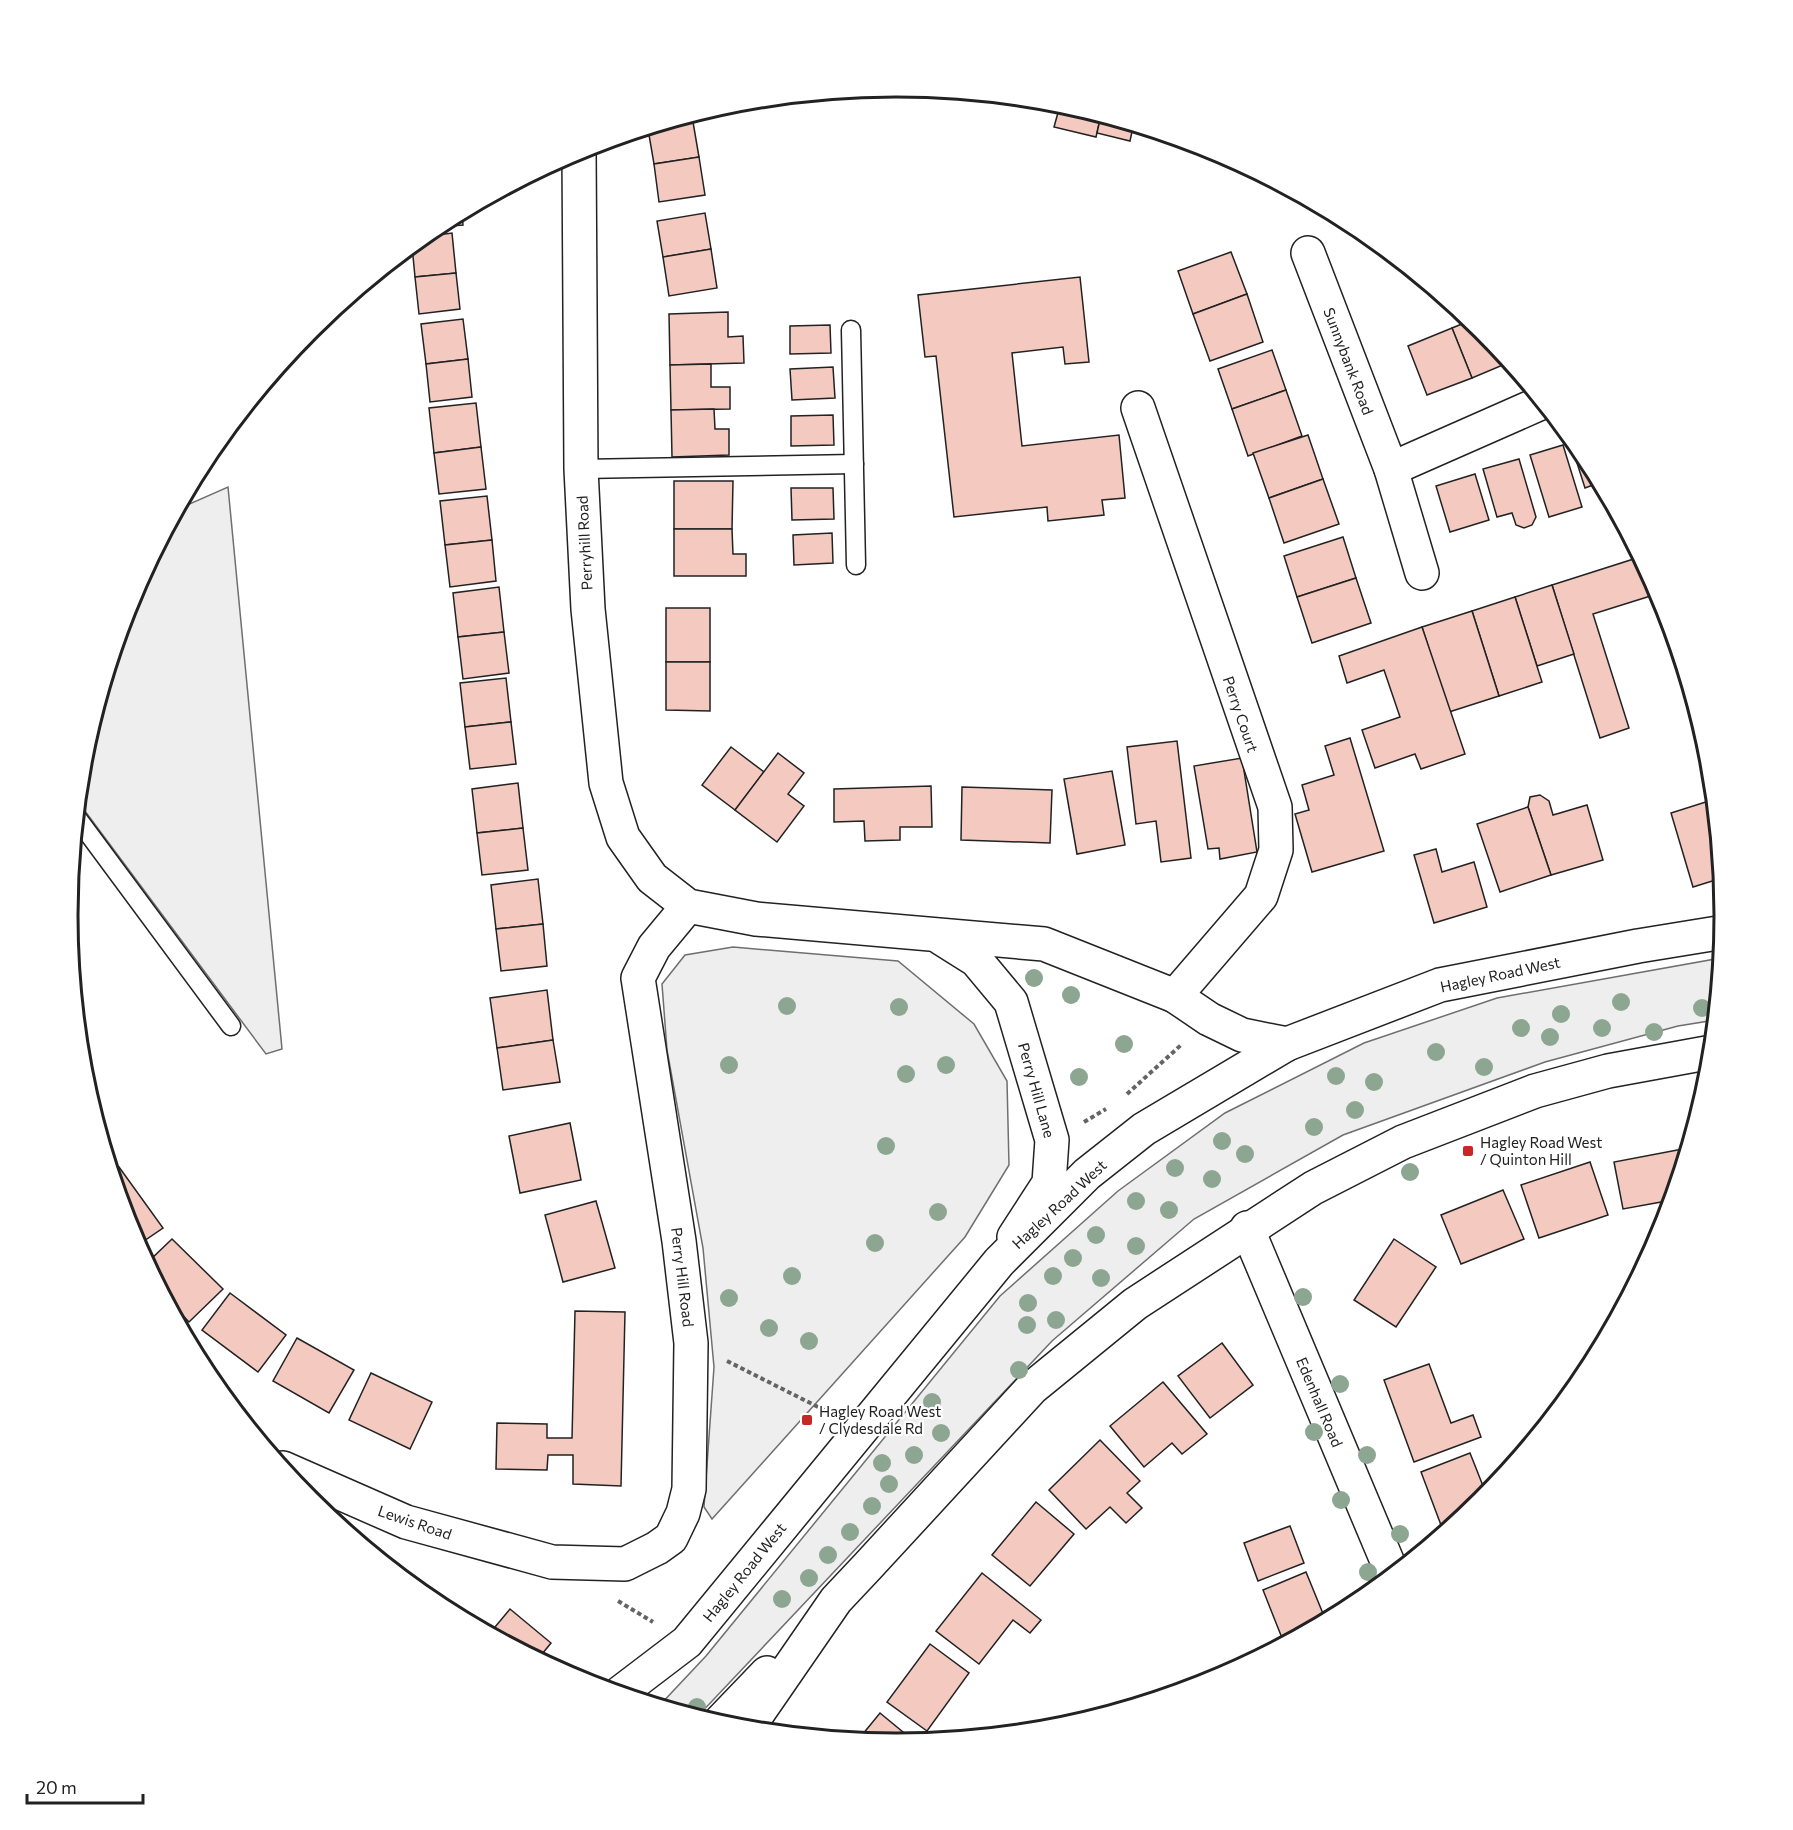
<svg xmlns="http://www.w3.org/2000/svg" width="1793" height="1830" viewBox="0 0 1793 1830" font-family="Commissioner,sans-serif">
	<style>
		.green { fill: #eee; stroke: #6f6f6f; stroke-width: 1.5 }
		.building { fill: #f3c9c0; stroke: #222; stroke-width: 1.5 }
		.lines { fill: none; stroke-linecap: round; stroke-linejoin: round }
		.service-casing { stroke: #222; stroke-width: 21 }
		.minor-casing { stroke: #222; stroke-width: 36 }
		.tertiary-casing { stroke: #222; stroke-width: 36 }
		.trunk-casing { stroke: #222; stroke-width: 36 }
		.path { stroke: #646464; stroke-width: 4; stroke-dasharray: 4.5 3; stroke-linecap: butt }
		.service { stroke: #fff; stroke-width: 18 }
		.minor { stroke: #fff; stroke-width: 33 }
		.tertiary { stroke: #fff; stroke-width: 33 }
		.trunk { stroke: #fff; stroke-width: 33 }
		.tree { fill: #8da692 }
		.poi-dot { fill: #c62828; stroke: #fff; stroke-width: 2 }
		.labels { text-anchor: middle; dominant-baseline: central; stroke-width: 4.5; stroke-linejoin: round; paint-order: stroke }
		.street-label { font-size: 15px; fill: #222; stroke: #fff }
		.poi-label { font-size: 15px; fill: #222; stroke: #fff; text-anchor: start }
		.rim { fill: none; stroke: #222; stroke-width: 3 }
	</style>
	<rect width="100%" height="100%" fill="#fff"/>
	<g class="green">
		<path d="M228,487L282,1049L266,1054L79,803L84,753L131,597L178,509Z"/>
		<path d="M733,947L898,961L974,1024L1007,1081L1009,1165L965,1237L712,1519L704,1507L714,1367L703,1248L667,1050L662,984L685,955Z"/>
		<path d="M1721,958L1715,1020L1678,1026L1545,1062L1343,1135L1194,1219L1052,1341L697,1717L660,1705L706,1656L1000,1296L1118,1191L1225,1113L1364,1043L1497,998Z"/>
	</g>
	<g class="building">
		<path d="M1051,101L1101,115L1096,137L1054,127L1059,109L1049,106Z"/>
		<path d="M1101,115L1147,129V130L1133,127L1130,141L1097,133Z"/>
		<path d="M693,122L699,157L654,164L648,129Z"/>
		<path d="M699,157L705,195L659,202L654,164Z"/>
		<path d="M462,212L463,225L435,227L436,226Z"/>
		<path d="M705,213L711,249L663,257L657,221Z"/>
		<path d="M452,233L456,273L415,277L412,246L423,237Z"/>
		<path d="M711,249L717,288L669,296L663,257Z"/>
		<path d="M1231,252L1247,294L1193,314L1178,271Z"/>
		<path d="M456,273L460,309L419,314L415,277Z"/>
		<path d="M1080,277L1089,362L1065,364L1063,347L1012,353L1022,446L1119,435L1125,498L1102,500L1104,515L1048,521L1047,507L954,517L936,356L925,357L918,295Z"/>
		<path d="M1247,294L1263,342L1210,361L1193,314Z"/>
		<path d="M728,312V337L743,336L744,363L670,365L669,314Z"/>
		<path d="M463,319L468,359L426,364L421,324Z"/>
		<path d="M1472,320L1510,362L1472,378L1452,328Z"/>
		<path d="M830,325L831,353L790,354V326Z"/>
		<path d="M1452,328L1472,378L1427,395L1408,346Z"/>
		<path d="M1272,350L1286,390L1232,409L1218,369Z"/>
		<path d="M468,359L472,397L430,402L426,364Z"/>
		<path d="M711,364V387H730V409L671,410L670,365Z"/>
		<path d="M833,367L835,398L792,400L790,369Z"/>
		<path d="M1286,390L1302,436L1248,456L1232,409Z"/>
		<path d="M476,403L481,447L434,453L429,408Z"/>
		<path d="M714,409L715,429H729V455L672,457L671,410Z"/>
		<path d="M833,415L834,445L791,446V416Z"/>
		<path d="M1308,435L1323,479L1269,498L1253,453Z"/>
		<path d="M1574,440L1586,455L1601,482L1585,488L1570,441Z"/>
		<path d="M1563,445L1582,507L1549,517L1530,455Z"/>
		<path d="M481,447L486,489L439,494L434,453Z"/>
		<path d="M1519,459L1536,517L1532,525L1524,528L1516,525L1512,513L1497,517L1483,469Z"/>
		<path d="M1475,474L1489,520L1450,532L1436,486Z"/>
		<path d="M1323,479L1339,524L1284,543L1269,498Z"/>
		<path d="M674,481H733L732,529H674Z"/>
		<path d="M791,488H833L834,519L792,520Z"/>
		<path d="M487,496L492,540L445,545L440,501Z"/>
		<path d="M674,529H732L733,554H746V576H674Z"/>
		<path d="M832,533L833,563L794,565L793,535Z"/>
		<path d="M1343,537L1356,578L1297,597L1284,556Z"/>
		<path d="M492,540L496,581L450,587L445,545Z"/>
		<path d="M1640,557L1660,593L1593,614L1629,728L1600,738L1552,585Z"/>
		<path d="M1356,578L1371,623L1312,643L1297,597Z"/>
		<path d="M1552,585L1574,654L1537,666L1515,597Z"/>
		<path d="M499,587L504,632L458,637L453,593Z"/>
		<path d="M1515,597L1542,682L1499,696L1472,611Z"/>
		<rect x="666" y="608" width="44" height="54"/>
		<path d="M1472,611L1499,696L1449,712L1422,627Z"/>
		<path d="M1422,627L1465,754L1421,769L1415,754L1375,768L1362,730L1400,717L1384,670L1347,683L1339,656Z"/>
		<path d="M504,632L509,673L463,679L458,637Z"/>
		<path d="M666,662H710V711L666,710Z"/>
		<path d="M506,678L511,722L465,727L460,683Z"/>
		<path d="M511,722L516,764L470,769L465,727Z"/>
		<path d="M1350,738L1384,851L1312,872L1295,814L1309,810L1302,785L1334,775L1325,746Z"/>
		<path d="M1177,741L1191,858L1161,862L1156,821L1136,824L1127,747Z"/>
		<path d="M731,747L764,772L735,810L702,785Z"/>
		<path d="M778,753L804,773L788,794L804,806L777,842L735,810Z"/>
		<path d="M1242,758L1257,852L1220,859L1219,848L1208,849L1194,766Z"/>
		<path d="M1112,771L1125,845L1077,854L1064,779Z"/>
		<path d="M518,783L523,828L477,833L472,789Z"/>
		<path d="M931,786L932,827H900V840L865,841L864,821L834,822V789Z"/>
		<path d="M962,787L1052,790L1050,843L961,840Z"/>
		<path d="M1540,795L1549,801L1553,815L1587,805L1603,860L1551,875L1528,807L1530,797Z"/>
		<path d="M1712,800L1722,878L1693,887L1671,813Z"/>
		<path d="M1528,807L1551,875L1500,892L1477,824Z"/>
		<path d="M523,828L528,870L482,875L477,833Z"/>
		<path d="M1436,849L1442,872L1474,862L1487,907L1434,923L1414,855Z"/>
		<path d="M538,879L543,924L496,929L491,885Z"/>
		<path d="M543,924L547,966L501,971L496,929Z"/>
		<path d="M547,990L553,1040L497,1048L490,998Z"/>
		<path d="M553,1040L560,1082L503,1090L497,1048Z"/>
		<path d="M570,1123L581,1180L520,1193L509,1136Z"/>
		<path d="M1688,1148L1672,1200L1623,1209L1614,1162Z"/>
		<path d="M1590,1162L1608,1215L1539,1238L1521,1185Z"/>
		<path d="M119,1167L163,1228L138,1245L130,1232L112,1172Z"/>
		<path d="M1503,1190L1524,1239L1461,1264L1441,1215Z"/>
		<path d="M596,1201L615,1268L563,1282L545,1215Z"/>
		<path d="M172,1239L223,1289L189,1322L167,1299L147,1263Z"/>
		<path d="M1394,1239L1436,1267L1396,1327L1354,1300Z"/>
		<path d="M230,1293L286,1335L258,1372L202,1330Z"/>
		<path d="M575,1311L625,1312L621,1486L573,1484V1455H548L547,1470L496,1469L497,1423L547,1424V1438H572Z"/>
		<path d="M297,1338L354,1370L329,1413L273,1381Z"/>
		<path d="M1222,1343L1253,1385L1210,1418L1178,1376Z"/>
		<path d="M1429,1364L1451,1423L1473,1415L1481,1437L1414,1462L1384,1380Z"/>
		<path d="M371,1373L432,1402L410,1449L349,1420Z"/>
		<path d="M1163,1382L1207,1434L1182,1454L1172,1443L1144,1467L1110,1426Z"/>
		<path d="M1100,1440L1140,1481L1127,1493L1142,1508L1126,1523L1110,1507L1086,1529L1049,1490Z"/>
		<path d="M1470,1453L1487,1496L1444,1533L1421,1472Z"/>
		<path d="M1036,1502L1074,1534L1030,1586L992,1555Z"/>
		<path d="M1290,1526L1304,1563L1258,1581L1244,1543Z"/>
		<path d="M1306,1572L1326,1621L1284,1643L1263,1590Z"/>
		<path d="M982,1573L1041,1620L1030,1633L1013,1620L979,1664L936,1631Z"/>
		<path d="M510,1609L551,1643L538,1659L490,1633Z"/>
		<path d="M930,1644L969,1673L927,1731L887,1702Z"/>
		<path d="M880,1713L915,1742L896,1744L858,1740Z"/>
	</g>
	<g class="lines">
		<defs>
			<g id="service">
				<path d="M851,330L856,565"/>
				<path d="M581,469L854,464"/>
				<path d="M77,818L231,1026"/>
			</g>
			<g id="minor">
				<path d="M1308,253L1391,469L1422,573"/>
				<path d="M1138,408L1275,807L1276,850L1261,896L1175,996"/>
				<path d="M1391,469L1543,402"/>
				<path d="M1247,1228L1393,1575"/>
				<path d="M283,1468L406,1522L552,1562L625,1564L657,1548L671,1538L683,1513L689,1489L691,1343L679,1241L638,978L654,947L688,906"/>
			</g>
			<g id="tertiary">
				<path d="M579,149L581,469L588,609L606,783L623,837L652,878L688,906L756,919L1044,944L1175,996L1209,1019L1242,1035L1287,1044"/>
				<path d="M941,938L976,960L1011,1002L1052,1140L1049,1183L1014,1237"/>
			</g>
			<g id="trunk">
				<path d="M620,1693L687,1642L999,1262L1087,1174L1144,1129L1287,1044L1440,985L1638,946L1724,932"/>
				<path d="M719,1723L767,1673"/>
				<path d="M747,1729L836,1600L868,1566L1032,1388L1135,1304L1313,1188L1403,1142L1535,1091L1608,1071L1712,1052"/>
			</g>
		</defs>
		<use href="#service" class="service-casing"/>
		<use href="#minor" class="minor-casing"/>
		<use href="#tertiary" class="tertiary-casing"/>
		<use href="#trunk" class="trunk-casing"/>
		<g class="path">
			<path d="M1127,1094L1181,1045"/>
			<path d="M1084,1122L1106,1109"/>
			<path d="M727,1361L830,1413"/>
			<path d="M618,1601L653,1622"/>
		</g>
		<use href="#service" class="service"/>
		<use href="#minor" class="minor"/>
		<use href="#tertiary" class="tertiary"/>
		<use href="#trunk" class="trunk"/>
	</g>
	<g class="tree">
		<circle cx="1034" cy="978" r="9"/>
		<circle cx="1071" cy="995" r="9"/>
		<circle cx="1621" cy="1002" r="9"/>
		<circle cx="787" cy="1006" r="9"/>
		<circle cx="899" cy="1007" r="9"/>
		<circle cx="1702" cy="1008" r="9"/>
		<circle cx="1561" cy="1014" r="9"/>
		<circle cx="1521" cy="1028" r="9"/>
		<circle cx="1602" cy="1028" r="9"/>
		<circle cx="1654" cy="1032" r="9"/>
		<circle cx="1550" cy="1037" r="9"/>
		<circle cx="1124" cy="1044" r="9"/>
		<circle cx="1436" cy="1052" r="9"/>
		<circle cx="729" cy="1065" r="9"/>
		<circle cx="946" cy="1065" r="9"/>
		<circle cx="1484" cy="1067" r="9"/>
		<circle cx="906" cy="1074" r="9"/>
		<circle cx="1336" cy="1076" r="9"/>
		<circle cx="1079" cy="1077" r="9"/>
		<circle cx="1374" cy="1082" r="9"/>
		<circle cx="1355" cy="1110" r="9"/>
		<circle cx="1314" cy="1127" r="9"/>
		<circle cx="1222" cy="1141" r="9"/>
		<circle cx="886" cy="1146" r="9"/>
		<circle cx="1245" cy="1154" r="9"/>
		<circle cx="1175" cy="1168" r="9"/>
		<circle cx="1410" cy="1172" r="9"/>
		<circle cx="1212" cy="1179" r="9"/>
		<circle cx="1136" cy="1201" r="9"/>
		<circle cx="1169" cy="1210" r="9"/>
		<circle cx="938" cy="1212" r="9"/>
		<circle cx="1096" cy="1235" r="9"/>
		<circle cx="875" cy="1243" r="9"/>
		<circle cx="1136" cy="1246" r="9"/>
		<circle cx="1073" cy="1258" r="9"/>
		<circle cx="792" cy="1276" r="9"/>
		<circle cx="1053" cy="1276" r="9"/>
		<circle cx="1101" cy="1278" r="9"/>
		<circle cx="1303" cy="1297" r="9"/>
		<circle cx="729" cy="1298" r="9"/>
		<circle cx="1028" cy="1303" r="9"/>
		<circle cx="1056" cy="1320" r="9"/>
		<circle cx="1027" cy="1325" r="9"/>
		<circle cx="769" cy="1328" r="9"/>
		<circle cx="809" cy="1341" r="9"/>
		<circle cx="1019" cy="1370" r="9"/>
		<circle cx="1340" cy="1384" r="9"/>
		<circle cx="932" cy="1402" r="9"/>
		<circle cx="1314" cy="1432" r="9"/>
		<circle cx="941" cy="1433" r="9"/>
		<circle cx="914" cy="1455" r="9"/>
		<circle cx="1367" cy="1455" r="9"/>
		<circle cx="882" cy="1463" r="9"/>
		<circle cx="889" cy="1484" r="9"/>
		<circle cx="1341" cy="1500" r="9"/>
		<circle cx="872" cy="1506" r="9"/>
		<circle cx="850" cy="1532" r="9"/>
		<circle cx="1400" cy="1534" r="9"/>
		<circle cx="828" cy="1555" r="9"/>
		<circle cx="1368" cy="1572" r="9"/>
		<circle cx="809" cy="1578" r="9"/>
		<circle cx="782" cy="1599" r="9"/>
		<circle cx="697" cy="1707" r="9"/>
	</g>
	<g class="poi-dot">
		<rect x="1462" y="1145" width="12" height="12" rx="3"/>
		<rect x="801" y="1414" width="12" height="12" rx="3"/>
	</g>
	<g class="labels">
		<g class="street-label">
			<text transform="translate(1349 361) rotate(69)">Sunnybank Road</text>
			<text transform="translate(584 543) rotate(-93)">Perryhill Road</text>
			<text transform="translate(1241 714) rotate(71)">Perry Court</text>
			<text transform="translate(1500 974) rotate(-12)">Hagley Road West</text>
			<text transform="translate(1037 1090) rotate(74)">Perry Hill Lane</text>
			<text transform="translate(1059 1204) rotate(-43)">Hagley Road West</text>
			<text transform="translate(683 1277) rotate(83)">Perry Hill Road</text>
			<text transform="translate(1320 1402) rotate(67)">Edenhall Road</text>
			<text transform="translate(415 1522) rotate(19)">Lewis Road</text>
			<text transform="translate(744 1572) rotate(-51)">Hagley Road West</text>
		</g>
		<g class="poi-label">
			<text x="1480" y="1142">Hagley Road West<tspan x="1480" dy="17">/ Quinton Hill</tspan></text>
			<text x="819" y="1411">Hagley Road West<tspan x="819" dy="17">/ Clydesdale Rd</tspan></text>
		</g>
	</g>
	<path d="M0 0H1793V1830H0ZM78 915a818 818 0 1 1 1636 0a818 818 0 1 1-1636 0Z" fill="#fff" fill-rule="evenodd"/>
	<path class="rim" d="M78 915a818 818 0 1 1 1636 0a818 818 0 1 1-1636 0Z"/>
	<path d="M27 1794v9h116v-9" fill="none" stroke="#222222" stroke-width="3"/>
	<text x="36" y="1794" font-size="18" fill="#222222" stroke="#ffffff" stroke-width="4.5" paint-order="stroke">20 m</text>
</svg>
